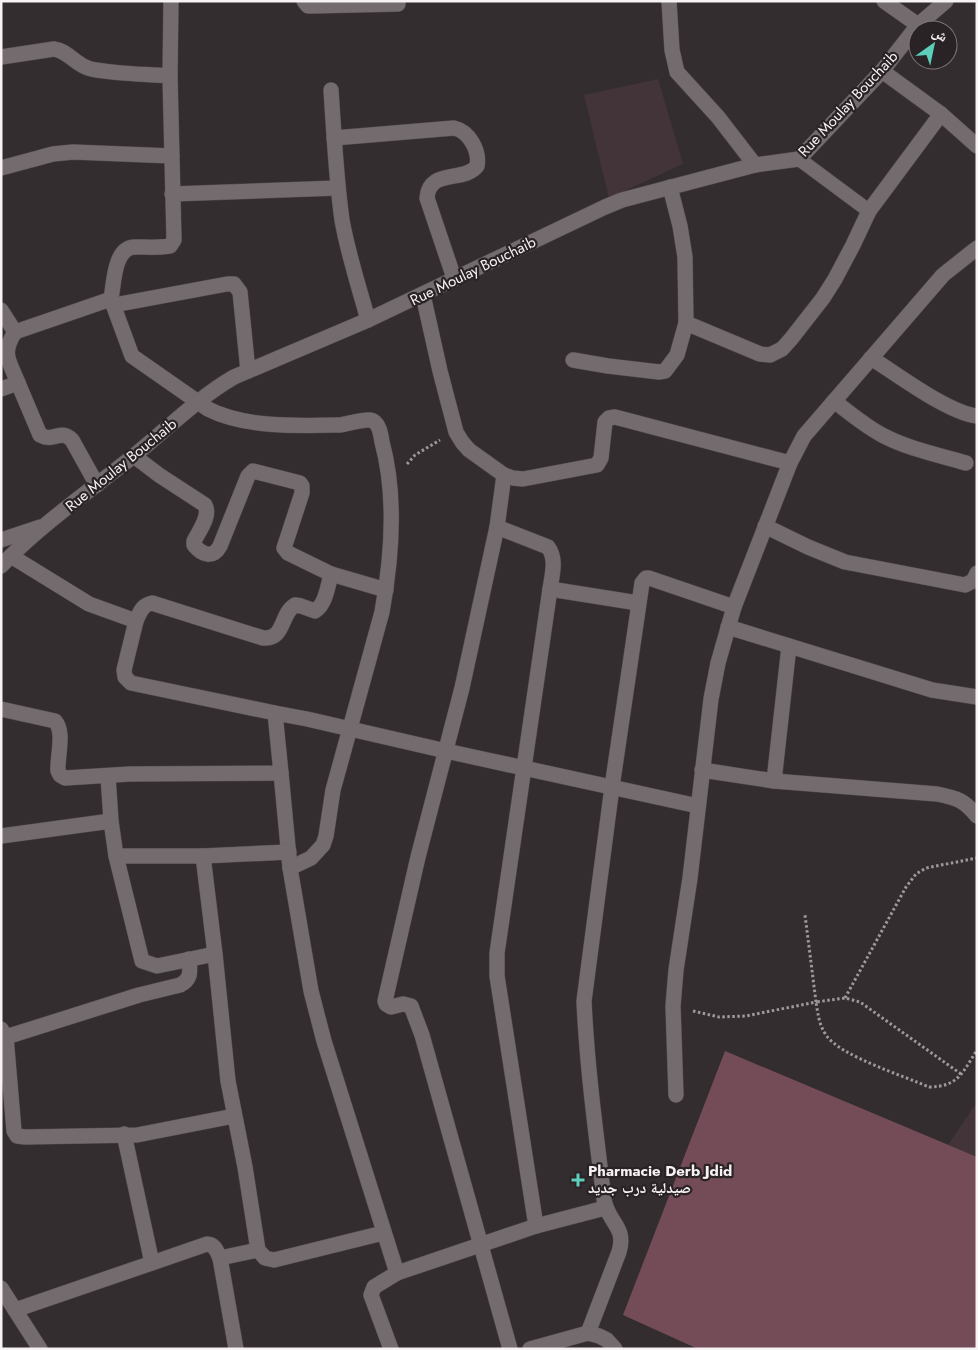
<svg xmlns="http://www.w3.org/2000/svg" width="978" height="1350" viewBox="0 0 978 1350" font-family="Jost,'Noto Naskh Arabic',sans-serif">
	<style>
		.built { fill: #423438 }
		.green { fill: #734c57 }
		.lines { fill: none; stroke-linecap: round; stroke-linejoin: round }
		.service-casing { stroke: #514a4c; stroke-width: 15 }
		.minor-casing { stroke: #514a4c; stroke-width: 16 }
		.path { stroke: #9e989a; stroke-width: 3; stroke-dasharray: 2.5 2.5; stroke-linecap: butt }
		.service { stroke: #736b6d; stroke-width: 14 }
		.minor { stroke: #736b6d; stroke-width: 15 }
		.poi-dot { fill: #5cceba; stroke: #2a2325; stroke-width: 2 }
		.labels { text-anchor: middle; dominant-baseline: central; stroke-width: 4.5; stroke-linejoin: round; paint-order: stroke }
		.street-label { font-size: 15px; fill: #f7f2f4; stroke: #2a2325 }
		.poi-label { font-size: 15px; font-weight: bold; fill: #f7f2f4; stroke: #2a2325; text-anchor: start }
	</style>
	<rect width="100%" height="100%" fill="#342d2f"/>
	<g class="built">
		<path d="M658,79L683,164L609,198L584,95Z"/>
		<path d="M977,1102V1157L948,1145Z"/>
	</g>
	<path class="green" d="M725,1051L977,1157V1349H698L623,1315Z"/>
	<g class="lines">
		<defs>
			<path id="service" d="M799,159L869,211"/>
			<g id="minor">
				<path d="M304,1L308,6H312L398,4"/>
				<path d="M669,1L672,50L677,72L718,117L755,165"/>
				<path d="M884,1L918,25"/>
				<path d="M1,57L54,49C69,51 76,66 91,69C115,74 145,74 170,76"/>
				<path d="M882,71L941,114L977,146"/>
				<path d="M331,90C334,134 336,177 342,220C348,254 359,287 368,320"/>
				<path d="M334,138L454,128C469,131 480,151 477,166C464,183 429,168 427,198L454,278"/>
				<path d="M1,168L53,154L73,152L172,156"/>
				<path d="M670,187L680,226L685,257L686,323L760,354L770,355L782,349L791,339L823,298L835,279L853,245L869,211L941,114"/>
				<path d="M172,194L338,188"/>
				<path d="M423,295L440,371L456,432L462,442L469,450L504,475L513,478L523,479L597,465L601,458L605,422L609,418L615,417L790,463"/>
				<path d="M111,299C114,283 114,247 135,247C146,247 159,248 170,246L174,240L170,76L171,1"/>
				<path d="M114,305L227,284H234L240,292L248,371"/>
				<path d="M1,310L15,332L111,299L132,356L208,409C245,428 299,426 340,425C348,424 362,419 370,420C379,421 381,435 382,442C397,497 392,557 382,612L333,790L326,836L323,845L311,858L290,868"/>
				<path d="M871,358C897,374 948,413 977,416"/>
				<path d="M573,360L608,366L659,372L665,371L677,355L686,323"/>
				<path d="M18,383L40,435C54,443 60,428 72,440L97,485"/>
				<path d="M1,389L18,383C9,360 1,354 15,332"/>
				<path d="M834,401C850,413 866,427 884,436C909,449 939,455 966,463"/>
				<path d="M134,456L159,475L205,505C211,516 199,531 194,541V545C202,555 213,559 220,546L248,476L253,471L300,483L302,486V493L284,548L288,553L331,574"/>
				<path d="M504,475L497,527L548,547C557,559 552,575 550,589L638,603"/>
				<path d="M765,526L808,547L845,562L965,585L973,581L977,573"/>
				<path d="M497,527L462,688L418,857L385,1001L386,1004L391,1007L403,1004L411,1006L422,1035L510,1349"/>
				<path d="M1,540L40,527"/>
				<path d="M11,556L89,604L136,621C140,612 142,605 152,603L263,638C285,640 280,614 295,605L301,606L315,611C326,604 328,585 331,574L386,590"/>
				<path d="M1,566C41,524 91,490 136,454C168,428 198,398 234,377L368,320L605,207L622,200L755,165L799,159L882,71L918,25L946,1"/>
				<path d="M136,621L124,670L125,677L131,683L275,713"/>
				<path d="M728,627L932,690L977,697"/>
				<path d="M1,709L55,721C65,732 57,756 58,771L60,775L65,778L130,774L281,773L275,713L307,719L446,751L698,806"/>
				<path d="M702,770L774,781L937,794C957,798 964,800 977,816"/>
				<path d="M281,773L290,868L311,991L324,1041L397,1273L374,1287L371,1295L391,1349"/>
				<path d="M774,781L789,646"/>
				<path d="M111,821L116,856H203L289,852"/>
				<path d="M1,836L111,821L108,776"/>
				<path d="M116,856L142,961L157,966L215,954"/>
				<path d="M203,856L215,954L228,1081L245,1167L258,1250L265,1258L274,1260L383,1233"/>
				<path d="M1,1029L6,1037L14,1131L17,1136L25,1137L137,1135L234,1116"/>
				<path d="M6,1037L139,995L180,985C192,979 190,971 189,959"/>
				<path d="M676,1095L673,1006L676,970L690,878L711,699L718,663L734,607L790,463L804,436L943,275L977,248"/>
				<path d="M536,1226L497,976V953L550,589"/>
				<path d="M152,1263L207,1244C215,1244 217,1252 220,1258"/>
				<path d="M397,1273L536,1226L605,1208"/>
				<path d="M1,1288L40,1349"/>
				<path d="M15,1310L152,1263L124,1134"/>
				<path d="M588,1333L619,1252C627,1226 607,1222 604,1199C596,1133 587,1068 584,1001L612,787L642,583L646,578H649L734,607"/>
				<path d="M236,1349L220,1258L258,1250"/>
				<path d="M530,1349L588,1333L599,1336L607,1340L615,1349"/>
			</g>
		</defs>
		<use href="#service" class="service-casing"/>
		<use href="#minor" class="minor-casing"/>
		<g class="path">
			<path d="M407,464L415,455L440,440"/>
			<path d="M845,998L906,887L916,874L926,868L977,858"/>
			<path d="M693,1011L719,1017L746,1016L816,1002L805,915"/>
			<path d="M961,1074L860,1002L845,998L816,1002C818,1014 819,1025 826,1035C840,1056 904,1076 929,1087C958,1087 963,1072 977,1050"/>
		</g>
		<use href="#service" class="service"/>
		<use href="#minor" class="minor"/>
	</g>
	<path class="poi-dot" d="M575.5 1172.5h5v5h5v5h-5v5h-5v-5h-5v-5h5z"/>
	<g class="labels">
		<g class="street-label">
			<text transform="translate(848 104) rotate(-47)">Rue Moulay Bouchaib</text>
			<text transform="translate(473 271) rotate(-26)">Rue Moulay Bouchaib</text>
			<text transform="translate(121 465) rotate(-39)">Rue Moulay Bouchaib</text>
		</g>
		<g class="poi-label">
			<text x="588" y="1171">Pharmacie Derb Jdid<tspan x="588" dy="17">صيدلية درب جديد</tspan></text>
		</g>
	</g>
	<rect width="978" height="1350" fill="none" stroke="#f7f2f4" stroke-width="5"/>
	<g transform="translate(933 45) rotate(33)"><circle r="24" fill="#2a2325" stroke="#7c7678"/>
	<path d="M0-4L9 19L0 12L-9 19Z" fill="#5cceba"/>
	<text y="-8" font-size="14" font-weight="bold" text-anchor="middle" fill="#f7f2f4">ش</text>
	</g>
</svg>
